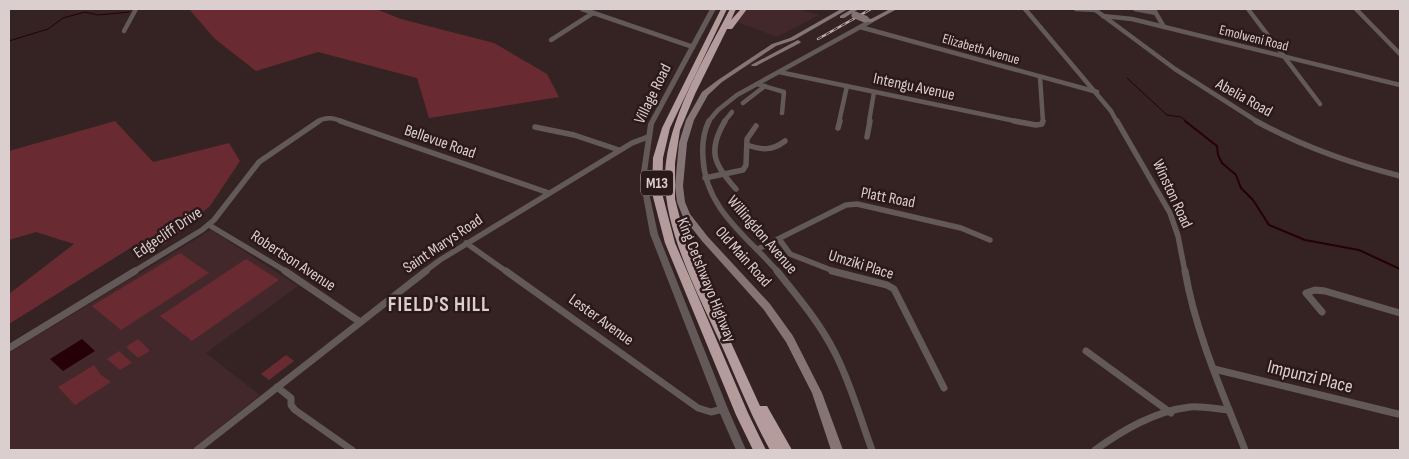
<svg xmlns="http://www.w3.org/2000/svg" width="1409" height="459" viewBox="0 0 1409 459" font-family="'Sofia Sans Condensed',sans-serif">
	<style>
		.built { fill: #42282a }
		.green { fill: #692b31 }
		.water { fill: #250004 }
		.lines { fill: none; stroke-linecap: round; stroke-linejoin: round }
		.stream-far1 { stroke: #250004; stroke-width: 1 }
		.stream { stroke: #250004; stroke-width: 2 }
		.minor-far2 { stroke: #635959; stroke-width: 4.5 }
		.minor-far1 { stroke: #635959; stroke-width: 5.5 }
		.minor { stroke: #635959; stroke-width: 7 }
		.tertiary { fill: #635959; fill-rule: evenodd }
		.secondary { fill: #847475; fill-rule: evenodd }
		.motorway { fill: #b49c9d; fill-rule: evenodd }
		.rail-casing { stroke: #b9abac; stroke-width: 2.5 }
		.rail { stroke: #2b191a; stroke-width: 1; stroke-dasharray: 4.5; stroke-linecap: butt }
		.secondary-bridge { stroke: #847475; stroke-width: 7 }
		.labels { text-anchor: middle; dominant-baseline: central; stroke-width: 5; stroke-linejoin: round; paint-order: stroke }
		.far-street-label { font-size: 14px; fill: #dbcece; stroke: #2b191a }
		.shield { fill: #2b191a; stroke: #a69898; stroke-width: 1 }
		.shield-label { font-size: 15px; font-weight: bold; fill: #dbcece }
		.street-label { font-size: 16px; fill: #dbcece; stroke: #2b191a }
		.near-street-label { font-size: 19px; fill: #dbcece; stroke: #2b191a }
		.district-label { font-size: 21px; font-weight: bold; letter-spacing: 1px; fill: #dbcece; stroke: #2b191a }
	</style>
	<rect width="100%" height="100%" fill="#352324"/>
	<g class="built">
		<path d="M746,9H797L819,15L777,37L735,21Z"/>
		<path d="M211,230L298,286L206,353L260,395L191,450H9V353Z"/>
	</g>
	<g class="green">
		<path d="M189,9H376L401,19L494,43L547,74L559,97L429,118L417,78L318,52L256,71L215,39Z"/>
		<path d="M115,121L153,162L229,143L240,161L210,206L164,245H135L9,324V294L74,244L36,232L9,240V151Z"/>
		<path d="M180,253L209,273L121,330L92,306Z"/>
		<path d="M246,259L279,280L192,341L160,316Z"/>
		<path d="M138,339L150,351L138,358L126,347Z"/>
		<path d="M119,351L132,363L120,370L107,359Z"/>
		<path d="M286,355L294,361L269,380L261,374Z"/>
		<path d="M94,365L101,375L111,382L75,405L58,387Z"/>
	</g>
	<path class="water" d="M82,339L95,351L63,371L50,359Z"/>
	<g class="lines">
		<g class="stream-far1">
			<path d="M9,41L48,29L63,18L85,12L98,15L129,12"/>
			<path d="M1127,78L1167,115L1181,117L1187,122"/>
		</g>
		<path class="stream" d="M1185,121L1217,146L1218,155L1222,163L1236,175L1241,188L1253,200L1269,225L1305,240L1359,250L1400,269"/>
		<g class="minor-far2">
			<path d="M582,9L693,47"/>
			<path d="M1025,9L1111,111L1117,122"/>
			<path d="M1076,9L1096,10"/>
			<path d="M1094,9L1175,69L1258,122"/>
			<path d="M1135,9L1156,13"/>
			<path d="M1248,9L1320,104"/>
			<path d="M1356,9L1400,54"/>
			<path d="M1154,10L1164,27"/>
			<path d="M1103,16L1132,19L1400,85"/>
			<path d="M860,27L1097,92"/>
			<path d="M124,31L136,9"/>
			<path d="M551,40L593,13"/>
			<path d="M779,72L1020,122"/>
			<path d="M1040,77L1043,122"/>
			<path d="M757,84L784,92L782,113"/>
			<path d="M743,103L765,86"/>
			<path d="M317,122C326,116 334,118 344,122"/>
			<path d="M708,122L718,110L737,95L871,21"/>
			<path d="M724,122L732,112"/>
			<path d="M839,122L847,86"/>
			<path d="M869,122L874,92"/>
		</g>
		<g class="minor-far1">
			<path d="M340,121L549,193"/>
			<path d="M709,121C703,133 702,145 703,158C705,209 748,237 778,272"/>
			<path d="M725,121C707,151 714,165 736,189"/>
			<path d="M1014,121L1036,125L1042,124L1043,121"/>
			<path d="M1117,121L1170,213L1178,236L1185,272"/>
			<path d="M1256,121C1301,146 1349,163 1400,176"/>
			<path d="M535,127L574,135L619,150"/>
			<path d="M838,128L840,121"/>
			<path d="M867,137L870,121"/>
			<path d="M747,145C762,150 772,151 785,141"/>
			<path d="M705,178L743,170L746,165L747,139L756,126"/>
			<path d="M209,225L287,272"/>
			<path d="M779,239L790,254L836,272"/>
			<path d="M466,243L507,272"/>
			<path d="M758,249L846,205L857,204L961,228L990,240"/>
			<path d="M133,272L202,230L214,220L259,162L319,121"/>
			<path d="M424,272L440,260L632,143L648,137"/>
		</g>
		<g class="minor">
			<path d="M285,271L360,322"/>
			<path d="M506,271L698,408L711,412L723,409"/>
			<path d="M777,271C798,297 820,323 835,353C851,384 860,418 872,450"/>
			<path d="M832,271L887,285L894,289L944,388"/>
			<path d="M1185,271C1196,334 1222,391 1245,450"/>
			<path d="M1322,312L1306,293L1315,290L1325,291L1400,313"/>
			<path d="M9,348L135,271"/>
			<path d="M1086,351L1171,413"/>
			<path d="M1214,369L1398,414"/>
			<path d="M277,387L291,398V405L295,410L352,450"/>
			<path d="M197,450L426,271"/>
			<path d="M1095,450C1123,430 1155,411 1190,407C1203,406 1216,409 1229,410"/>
		</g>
		<path class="tertiary" d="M710,9H716L654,124L646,179L658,234L728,409L746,450H736L718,409L650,234L640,179L648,124Z"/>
		<g class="secondary">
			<path d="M841,9H848L794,40L776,46L722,82L708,95L694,120L687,143L683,186L685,202L690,214L708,237L770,304L793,336L822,393L843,450H831L812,393L786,342L764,310L702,241L683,217L677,202L675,186L679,143L686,120L702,92L718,80L772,44L790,38Z"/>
			<path d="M852,9H859L844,18H840V16Z"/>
			<path d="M890,9H897L873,22H869L862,19L865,17L871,19Z"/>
			<path d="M798,40L801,42L800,43L756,66H752L751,65Z"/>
		</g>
		<g class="motorway">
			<path d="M721,9H727L670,128L663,158L662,193L675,243L748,413L766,450H753L736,415L665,243L652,193L653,158L662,128Z"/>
			<path d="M730,9H736L731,20L741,9H747L732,29H727L695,94L680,130L675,163V199L684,234L712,301L760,406H767L792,450H770C751,416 737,380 721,344C697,292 658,220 666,162C673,110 706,55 730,9Z"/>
		</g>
		<defs>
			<path id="rail" d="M818,39L871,9"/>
		</defs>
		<use href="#rail" class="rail-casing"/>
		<use href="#rail" class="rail"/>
		<path class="secondary-bridge" d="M855,15L865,19"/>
	</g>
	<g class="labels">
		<g class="far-street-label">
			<text transform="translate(1254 38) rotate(14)">Emolweni Road</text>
			<text transform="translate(981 49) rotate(16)">Elizabeth Avenue</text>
		</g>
		<rect class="shield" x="641" y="170.5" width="32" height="25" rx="4"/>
		<g class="shield-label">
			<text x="657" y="183">M13</text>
		</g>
		<g class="street-label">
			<text transform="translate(914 87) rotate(12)">Intengu Avenue</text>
			<text transform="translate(653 94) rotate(-64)">Village Road</text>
			<text transform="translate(1244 98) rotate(29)">Abelia Road</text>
			<text transform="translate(440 142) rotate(19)">Bellevue Road</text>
			<text transform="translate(1172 194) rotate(65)">Winston Road</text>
			<text transform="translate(888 198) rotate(11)">Platt Road</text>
			<text transform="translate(168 233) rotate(-34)">Edgecliff Drive</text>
			<text transform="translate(762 235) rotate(49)">Willingdon Avenue</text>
			<text transform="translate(443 244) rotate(-34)">Saint Marys Road</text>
			<text transform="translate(743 257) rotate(48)">Old Main Road</text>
			<text transform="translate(293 261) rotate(33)">Robertson Avenue</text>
			<text transform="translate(861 265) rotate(17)">Umziki Place</text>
			<text transform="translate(706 280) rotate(68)">King Cetshwayo Highway</text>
			<text transform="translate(601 320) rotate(36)">Lester Avenue</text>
		</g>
		<g class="near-street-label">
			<text transform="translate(1310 377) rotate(14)">Impunzi Place</text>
		</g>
		<g class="district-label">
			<text x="439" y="304">FIELD'S HILL</text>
		</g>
	</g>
	<rect width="1409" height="459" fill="none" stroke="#dbcece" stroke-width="20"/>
</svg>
